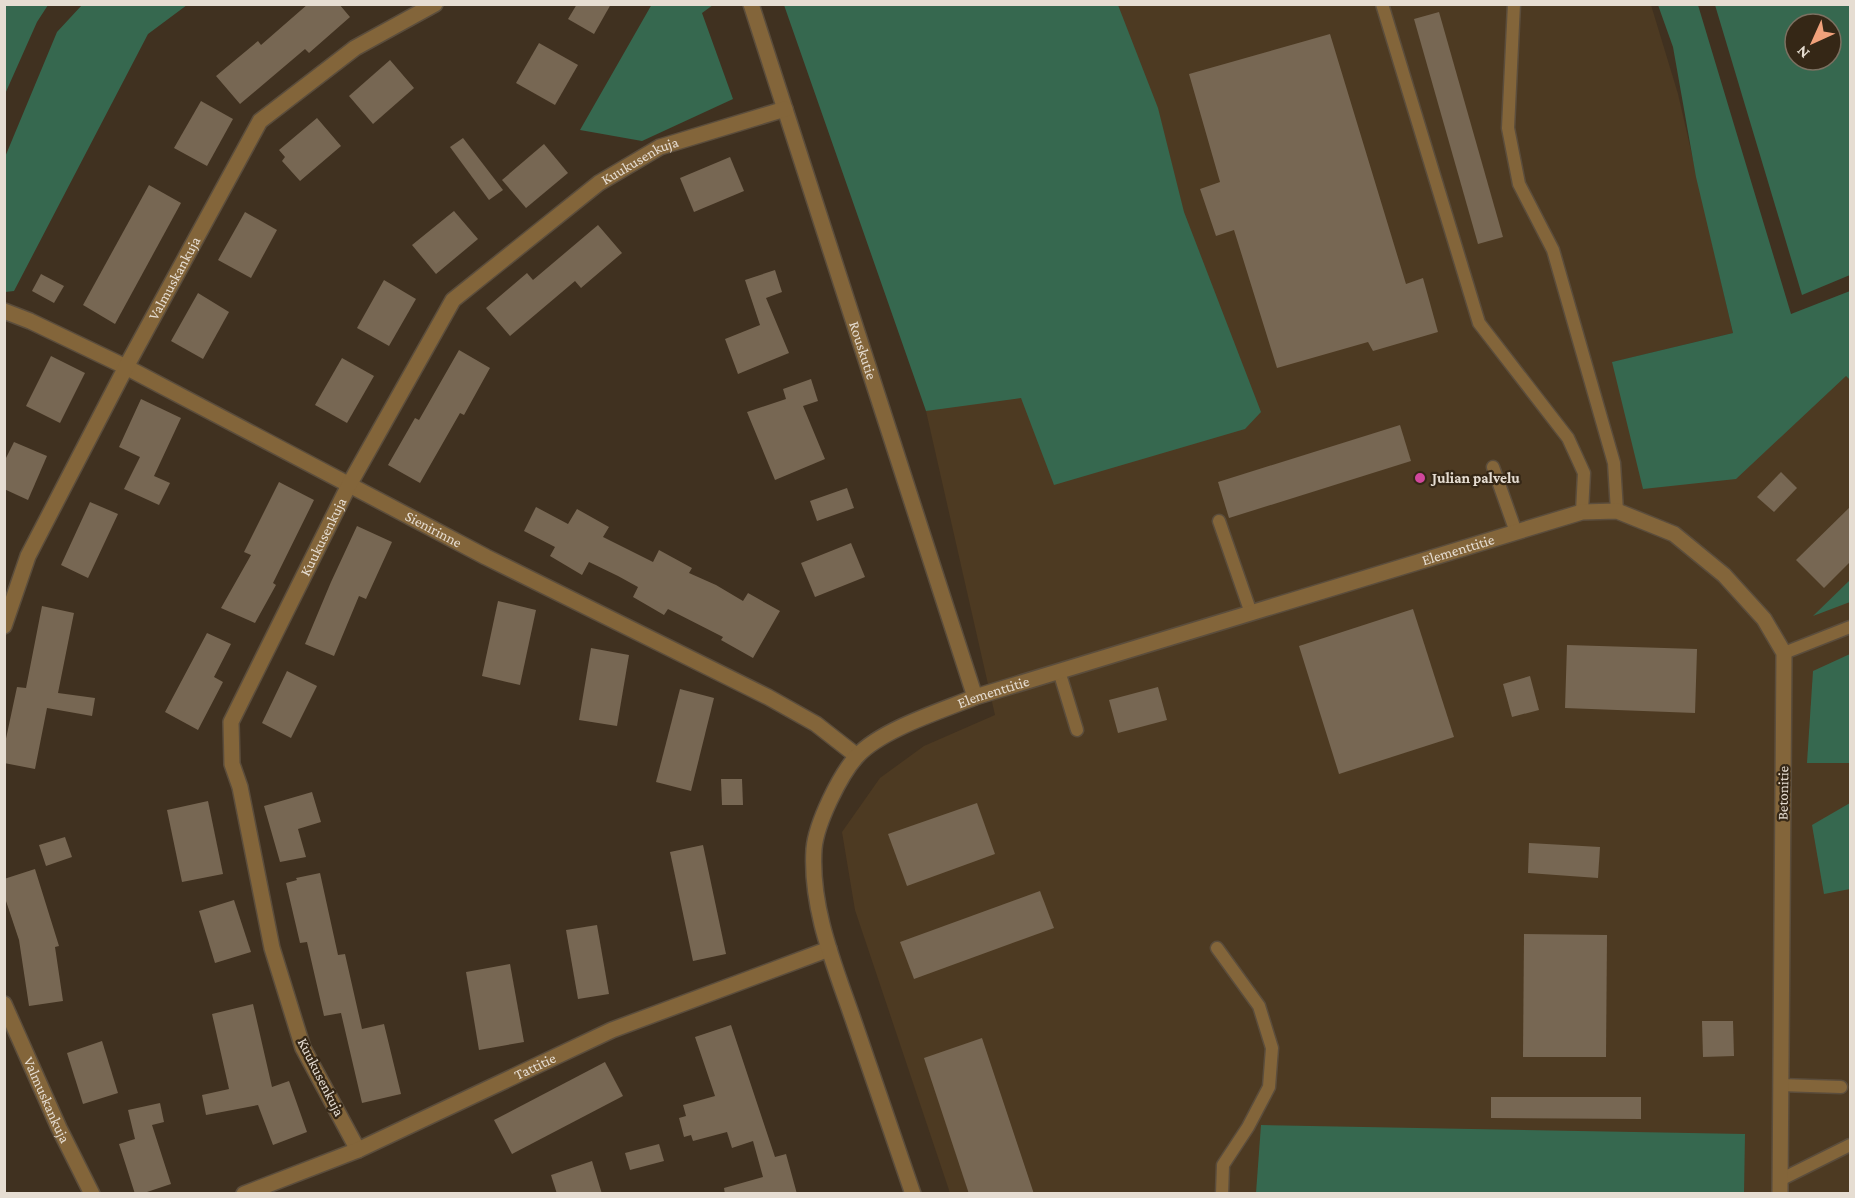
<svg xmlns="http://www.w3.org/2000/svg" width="1855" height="1198" viewBox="0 0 1855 1198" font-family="'Crimson Pro',serif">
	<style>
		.built { fill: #4d3a22 }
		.green { fill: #36684f; fill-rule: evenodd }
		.building { fill: #776753 }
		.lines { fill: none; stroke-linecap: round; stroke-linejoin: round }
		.service-casing { stroke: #5b4d3c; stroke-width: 15 }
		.minor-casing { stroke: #5b4d3c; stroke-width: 18 }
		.service { stroke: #83653a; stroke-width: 12 }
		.minor { stroke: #83653a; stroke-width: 15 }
		.hotel-dot { fill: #d1479c; stroke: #352716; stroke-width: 2 }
		.labels { text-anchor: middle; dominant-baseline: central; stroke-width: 4.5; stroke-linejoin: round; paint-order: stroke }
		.street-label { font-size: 15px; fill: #e6ddd2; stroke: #352716 }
		.poi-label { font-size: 15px; font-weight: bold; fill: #e6ddd2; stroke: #352716; text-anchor: start }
	</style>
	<rect width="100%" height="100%" fill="#403120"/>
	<path class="built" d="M946,5H1651L1678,94L1733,333L1613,362L1846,376L1850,380V1193H950L855,910L842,832L880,778L924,746L995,715L926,411L1058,357Z"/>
	<g class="green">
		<path d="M5,4L48,5L37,22L5,94Z"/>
		<path d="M652,4L713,5L702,13L733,99L642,141L580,130Z"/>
		<path d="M82,5H187L148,34L14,291L5,292V157L57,32Z"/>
		<path d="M784,5H1118L1158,108L1184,212L1261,412L1245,429L1054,485L1021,398L926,411Z"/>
		<path d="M1658,5H1698L1791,314L1850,291V380L1846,376L1736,479L1643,489L1612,362L1733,333L1696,177L1673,47Z"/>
		<path d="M1715,5H1850V275L1802,295ZM1795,24H1831V60H1795Z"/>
		<path d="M1850,580V602L1813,616Z"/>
		<path d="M1850,654V763H1807L1813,671Z"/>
		<path d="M1850,803V889L1824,894L1812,825Z"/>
		<path d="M1261,1125L1745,1134L1744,1193H1256Z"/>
	</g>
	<g class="building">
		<path d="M308,4H339L350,17L309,53L305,49L240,104L216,76L258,41L261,45Z"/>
		<path d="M577,4H611L594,34L568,19Z"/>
		<path d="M1439,12L1503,237L1478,244L1414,19Z"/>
		<path d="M1330,34L1406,284L1423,278L1438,332L1373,351L1368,342L1277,368L1234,230L1216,236L1200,189L1220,182L1189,74Z"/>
		<path d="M539,43L578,65L555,105L516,83Z"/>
		<path d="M390,60L414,88L373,124L349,96Z"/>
		<path d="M201,101L233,119L207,166L174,148Z"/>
		<path d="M317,118L341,146L300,181L282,161L285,157L279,150Z"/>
		<path d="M463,138L503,190L489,200L450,147Z"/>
		<path d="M544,144L568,173L526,208L502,180Z"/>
		<path d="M730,157L744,191L694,212L680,178Z"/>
		<path d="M149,185L181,203L115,324L83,305Z"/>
		<path d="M454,211L478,239L436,274L412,245Z"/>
		<path d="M245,212L277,230L251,278L218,260Z"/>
		<path d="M598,225L622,253L581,288L575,281L510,336L486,308L527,273L533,280Z"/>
		<path d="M775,270L782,292L766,298L789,353L738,374L725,339L760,325L745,280Z"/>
		<path d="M41,274L64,286L54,303L32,291Z"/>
		<path d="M384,280L416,299L389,346L357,328Z"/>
		<path d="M198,293L229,312L203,359L171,341Z"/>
		<path d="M459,350L490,368L464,415L460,413L420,483L388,465L415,418L419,420Z"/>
		<path d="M51,356L85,373L60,423L26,406Z"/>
		<path d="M342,358L374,376L347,423L315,405Z"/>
		<path d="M811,379L818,401L803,406L825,459L775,480L747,412L786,399L783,389Z"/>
		<path d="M141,399L181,418L154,476L170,483L159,505L124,489L140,457L119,447Z"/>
		<path d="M1400,425L1411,461L1229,518L1218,482Z"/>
		<path d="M14,442L47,456L28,500L4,489V462Z"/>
		<path d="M1781,472L1797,488L1774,512L1757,497Z"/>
		<path d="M279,482L314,500L273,583L276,585L255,623L221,608L251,555L244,552Z"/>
		<path d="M847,488L854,508L817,521L810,501Z"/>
		<path d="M90,502L118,514L88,578L61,565Z"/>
		<path d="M1851,506V561L1824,588L1796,560Z"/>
		<path d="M536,507L568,524L577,509L609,527L603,537L653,562L659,550L692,568L689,573L716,585L743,601L748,593L780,611L753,658L721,640L723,637L668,609L664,615L633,597L638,587L618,576L589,562L582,575L550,556L555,547L524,531Z"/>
		<path d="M357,526L392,542L366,599L359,596L334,656L305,644L331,582Z"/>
		<path d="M851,543L865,577L815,597L801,563Z"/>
		<path d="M498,601L536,610L520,685L482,676Z"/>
		<path d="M42,606L74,613L58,693L95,698L92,716L47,708L35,769L4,763V748L17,687L26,688Z"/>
		<path d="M1413,609L1454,737L1339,774L1299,646Z"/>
		<path d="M207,633L231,644L214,677L223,682L198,730L165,712Z"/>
		<path d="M1567,645L1697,649L1695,713L1565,708Z"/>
		<path d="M591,648L629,655L617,726L579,720Z"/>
		<path d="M287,671L317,686L291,738L262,723Z"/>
		<path d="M1530,676L1539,710L1512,717L1503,684Z"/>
		<path d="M1158,687L1167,720L1118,733L1109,700Z"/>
		<path d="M680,689L714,698L691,791L656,782Z"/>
		<path d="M721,779H742L743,805H722Z"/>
		<path d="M312,792L321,822L298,829L306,857L280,862L264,806Z"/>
		<path d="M208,801L223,874L182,882L167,810Z"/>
		<path d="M977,803L995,854L907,886L888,834Z"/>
		<path d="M65,837L72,857L46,866L39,845Z"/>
		<path d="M1529,843L1600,847L1598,878L1528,873Z"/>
		<path d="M703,845L726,954L693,961L670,852Z"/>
		<path d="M35,869L59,946L55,947L63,1001L29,1006L19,940L4,895V879Z"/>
		<path d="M320,873L338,955L345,954L362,1029L384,1024L401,1094L362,1103L341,1013L324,1016L307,942L300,943L286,883L297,880L296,878Z"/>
		<path d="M1040,891L1054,928L914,979L900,942Z"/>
		<path d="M234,900L251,952L215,963L199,911Z"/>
		<path d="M597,925L609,994L578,999L566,930Z"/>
		<path d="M1524,934L1607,935L1606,1057H1523Z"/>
		<path d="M510,964L524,1042L479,1050L466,972Z"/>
		<path d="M253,1004L272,1087L289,1081L307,1132L273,1145L258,1105L206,1115L202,1095L229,1089L212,1014Z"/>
		<path d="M1702,1021H1733L1734,1056L1703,1057Z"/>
		<path d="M731,1025L775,1157L786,1154L797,1194H725L724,1188L763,1177L753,1141L732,1148L727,1132L693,1141L691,1135L684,1137L679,1118L686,1116L683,1105L715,1096L695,1037Z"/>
		<path d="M982,1038L1034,1194H969L924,1058Z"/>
		<path d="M102,1041L118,1093L83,1104L67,1053Z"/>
		<path d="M605,1062L623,1096L512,1154L494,1120Z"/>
		<path d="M1491,1097H1641V1119L1491,1118Z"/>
		<path d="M160,1103L164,1122L152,1125L171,1184L141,1194H135L119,1144L135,1139L128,1110Z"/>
		<path d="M659,1144L664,1161L630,1170L625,1153Z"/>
		<path d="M592,1161L602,1194H557L551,1175Z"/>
	</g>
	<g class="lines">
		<defs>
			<g id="service">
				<path d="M1382,4L1479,323L1568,438L1584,473L1582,512"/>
				<path d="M1514,4L1508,128L1519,184L1553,250L1614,463L1617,511"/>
				<path d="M1493,467L1516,532"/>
				<path d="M1219,521L1251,613"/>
				<path d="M1784,653L1850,627"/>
				<path d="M1059,671L1077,730"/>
				<path d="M1217,948L1259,1006L1272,1048L1269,1087L1248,1127L1223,1165L1222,1194"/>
				<path d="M1780,1085L1841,1087"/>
				<path d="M1780,1180L1850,1145"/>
			</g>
			<g id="minor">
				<path id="s1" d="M751,4L975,697"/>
				<path id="s2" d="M4,311L30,321L126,367L486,557L768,697L816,724L857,756"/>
				<path id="s3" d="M4,626L28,556L126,367L260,121L355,48L435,4"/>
				<path id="s4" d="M4,1004L59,1128L92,1194"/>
				<path id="s5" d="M358,1150L303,1048L272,948L240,787L232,764L231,722L349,485L453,300L599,183L660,147L785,109"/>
				<path id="s6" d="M244,1194L358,1150L612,1030L829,949"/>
				<path id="s7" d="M913,1194C893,1137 874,1081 855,1025C836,969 810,910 814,849C816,824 840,774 858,755C883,729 941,711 975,697L1582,512L1617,511L1674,534L1724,575L1764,619L1784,653L1780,1194"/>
			</g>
		</defs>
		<use href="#service" class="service-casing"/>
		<use href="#minor" class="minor-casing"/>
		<use href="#service" class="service"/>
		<use href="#minor" class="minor"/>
	</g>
	<circle class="hotel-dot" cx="1420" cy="478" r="6"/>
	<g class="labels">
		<g class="street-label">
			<text stroke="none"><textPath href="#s5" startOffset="1162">Kuukusenkuja</textPath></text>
			<text stroke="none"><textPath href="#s3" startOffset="388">Valmuskankuja</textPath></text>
			<text stroke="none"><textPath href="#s1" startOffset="364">Rouskutie</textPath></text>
			<text stroke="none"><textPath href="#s2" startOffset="482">Sienirinne</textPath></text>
			<text stroke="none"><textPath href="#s5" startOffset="658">Kuukusenkuja</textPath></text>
			<text stroke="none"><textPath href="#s7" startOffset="1102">Elementtitie</textPath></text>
			<text stroke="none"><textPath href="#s7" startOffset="616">Elementtitie</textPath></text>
			<text transform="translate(1783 793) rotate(-89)">Betonitie</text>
			<text stroke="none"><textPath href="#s6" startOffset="318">Tattitie</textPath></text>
			<text transform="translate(321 1077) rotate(63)">Kuukusenkuja</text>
			<text stroke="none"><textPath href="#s4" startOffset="105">Valmuskankuja</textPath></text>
		</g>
		<g class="poi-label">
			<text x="1432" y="478">Julian palvelu</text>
		</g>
	</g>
	<rect width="1855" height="1198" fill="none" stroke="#e6ddd2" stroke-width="12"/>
	<g transform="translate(1813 42) rotate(225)"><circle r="28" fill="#352716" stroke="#7c7061" stroke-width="1.5"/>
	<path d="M0-4.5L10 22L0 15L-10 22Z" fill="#f1a17b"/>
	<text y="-9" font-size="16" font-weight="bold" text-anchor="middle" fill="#e6ddd2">N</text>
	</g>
</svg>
